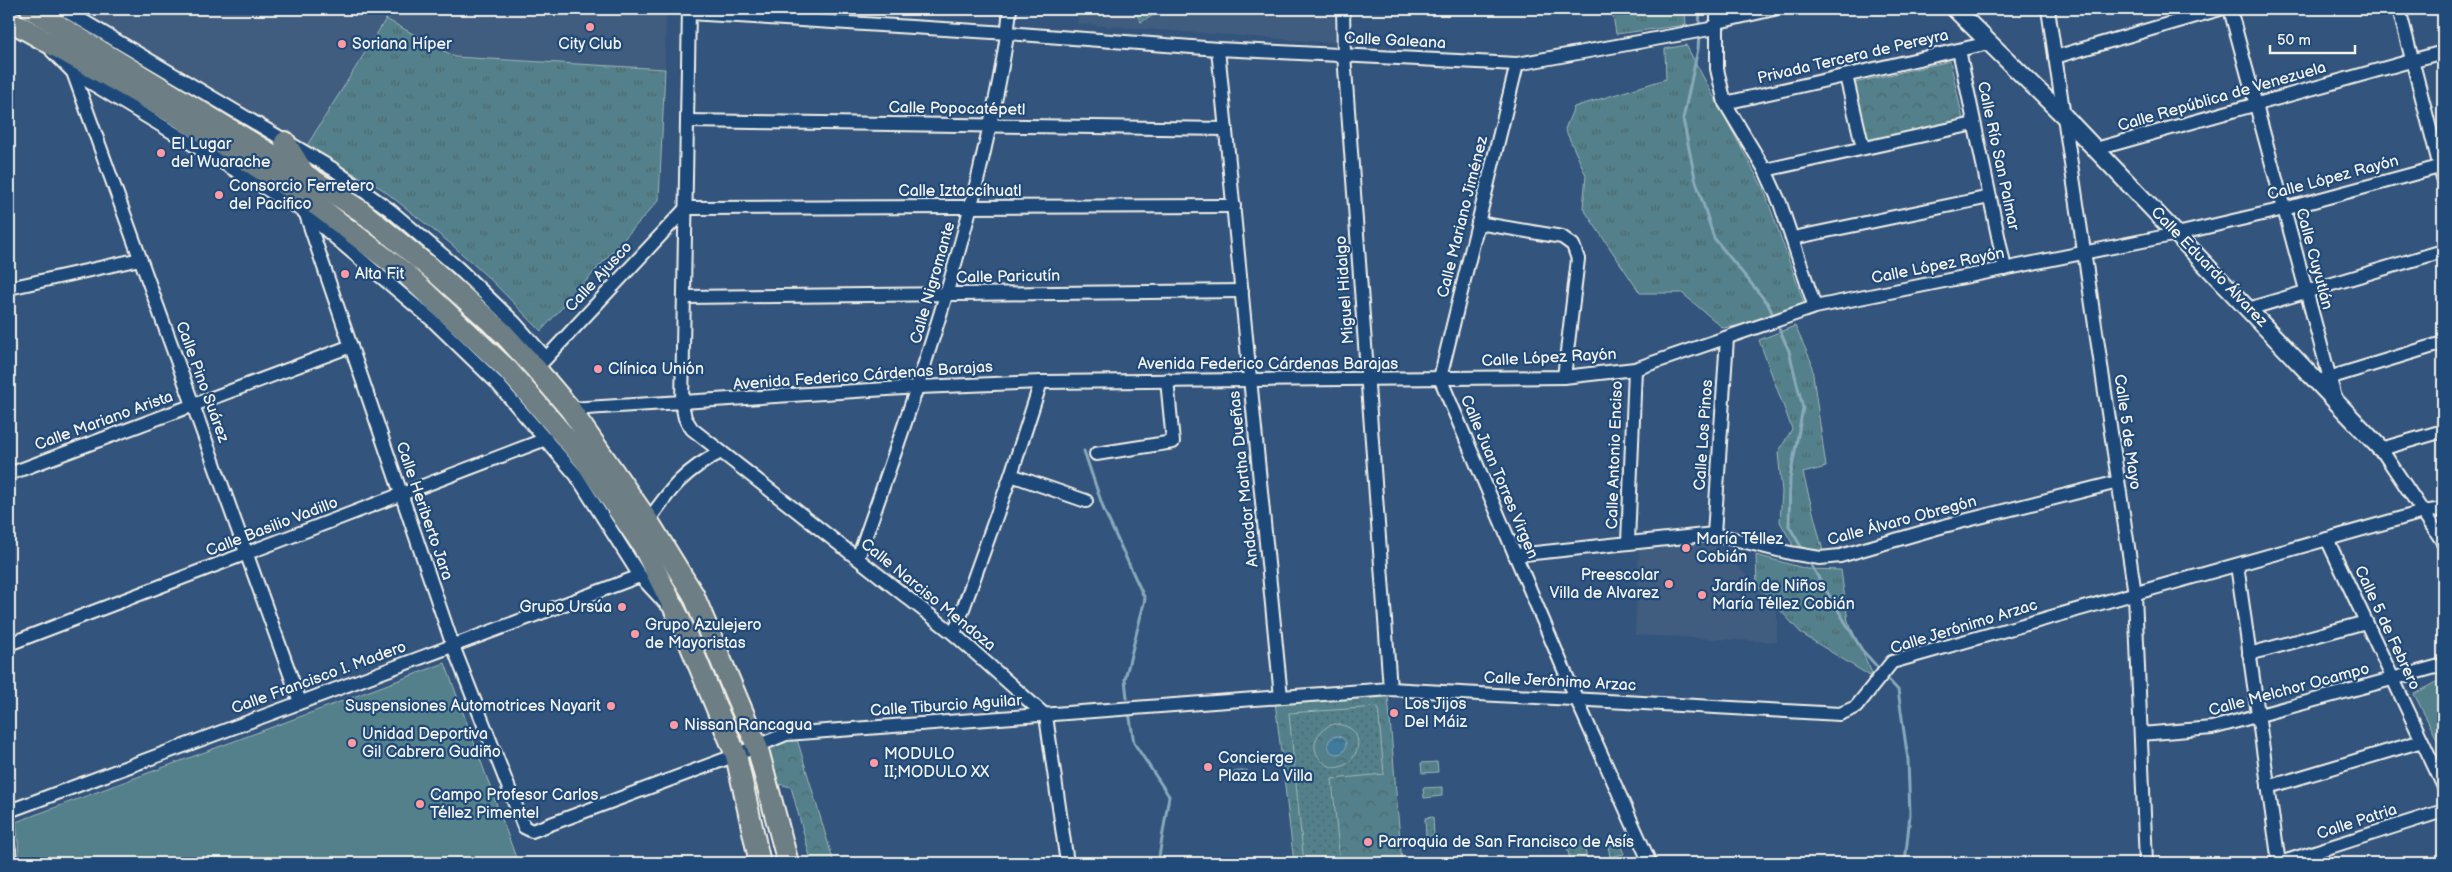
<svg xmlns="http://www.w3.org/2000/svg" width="2452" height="872" viewBox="0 0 2452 872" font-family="'Balsamiq Sans',sans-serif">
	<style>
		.built { fill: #415c7f }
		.grass { fill: url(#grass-tufts); stroke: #a3b8b9 }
		.park { fill: url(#park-crowns); stroke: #a3b8b9 }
		.garden { fill: url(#garden-dots); stroke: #a3b8b9; fill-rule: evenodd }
		.pitch { fill: #52808a; stroke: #a3b8b9 }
		.water { fill: url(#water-ripples); stroke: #89aaba }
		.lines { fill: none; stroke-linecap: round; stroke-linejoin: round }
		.stream { stroke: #89aaba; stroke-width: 3 }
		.minor-casing { stroke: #f4f1e8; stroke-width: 16 }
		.tertiary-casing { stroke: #f4f1e8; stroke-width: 20 }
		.primary-casing { stroke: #f4f1e8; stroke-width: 24 }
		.minor { stroke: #1f4a7a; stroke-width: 12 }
		.tertiary { stroke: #1f4a7a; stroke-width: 16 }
		.primary { stroke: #6d7e84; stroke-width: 20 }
		.poi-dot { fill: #ff9aa2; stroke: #1f4a7a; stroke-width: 2 }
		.labels { text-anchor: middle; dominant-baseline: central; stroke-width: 4.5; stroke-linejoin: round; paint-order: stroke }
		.street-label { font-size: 16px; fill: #f4f1e8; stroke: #1f4a7a }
		.poi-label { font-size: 16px; fill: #f4f1e8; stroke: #1f4a7a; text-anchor: start }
	</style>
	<defs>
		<pattern id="grass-tufts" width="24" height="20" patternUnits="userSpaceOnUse" patternTransform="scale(1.25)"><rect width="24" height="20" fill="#52808a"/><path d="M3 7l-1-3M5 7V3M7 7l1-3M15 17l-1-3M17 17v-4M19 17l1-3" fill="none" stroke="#4e676b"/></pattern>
		<pattern id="park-crowns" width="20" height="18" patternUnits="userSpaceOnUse" patternTransform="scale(1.25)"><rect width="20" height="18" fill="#52808a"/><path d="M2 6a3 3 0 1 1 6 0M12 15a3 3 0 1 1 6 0" fill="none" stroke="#4e676b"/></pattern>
		<pattern id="garden-dots" width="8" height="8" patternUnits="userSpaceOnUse" patternTransform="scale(1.25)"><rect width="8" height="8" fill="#52808a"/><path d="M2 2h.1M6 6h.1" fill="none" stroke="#4e676b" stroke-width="1.8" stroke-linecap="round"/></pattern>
		<pattern id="water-ripples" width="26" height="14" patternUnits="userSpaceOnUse" patternTransform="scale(1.25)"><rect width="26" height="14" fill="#417a9c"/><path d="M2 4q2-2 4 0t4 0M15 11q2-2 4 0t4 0" fill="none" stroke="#456171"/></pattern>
	</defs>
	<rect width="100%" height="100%" fill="#33547d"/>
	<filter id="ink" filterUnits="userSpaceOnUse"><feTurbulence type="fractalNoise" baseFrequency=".02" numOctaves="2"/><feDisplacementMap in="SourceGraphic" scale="10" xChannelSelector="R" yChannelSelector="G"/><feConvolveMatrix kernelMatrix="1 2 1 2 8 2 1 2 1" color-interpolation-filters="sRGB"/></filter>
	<g filter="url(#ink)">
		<g class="built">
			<path d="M77,9H666L665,69L455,57L386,19L306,147Z"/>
			<path d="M1078,9H1334V43L1077,24Z"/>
			<path d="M1711,541L1777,605V642L1635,635L1639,549Z"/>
			<path d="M2443,852V863H2398Z"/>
		</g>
		<g class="grass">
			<path d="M1612,9H1685L1686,25L1616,34Z"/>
			<path d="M386,19L455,57L665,69L659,200L541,331L492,281L451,244L382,189L306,147Z"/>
			<path d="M1686,45L1764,190L1804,303L1742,325L1723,328L1682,293H1640L1583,208L1586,175L1565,129L1574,107L1666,79L1665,49Z"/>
			<path d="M1795,326L1811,361L1826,467L1803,473L1823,551L1792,550V543L1780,522L1782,492L1778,453L1792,429L1759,340Z"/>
			<path d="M1756,555L1807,569L1841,570L1848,621L1872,673L1870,676L1802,634L1757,585Z"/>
		</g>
		<g class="park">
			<path d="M1950,61L1963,119L1867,141L1854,83Z"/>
			<path d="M1388,696L1402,863H1294L1275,701Z"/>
			<path d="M797,739L834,863H808L811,860L791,787L779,784L768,751L777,741Z"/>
		</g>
		<g class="garden">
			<path d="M1378,707L1384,774L1332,779L1340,863H1304L1289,713ZM1334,724C1382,726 1347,790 1320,759C1308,745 1319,728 1334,724Z"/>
			<path d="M1437,762L1438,772L1422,773L1421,763Z"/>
			<path d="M1442,787V796L1424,798L1423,788Z"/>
			<path d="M1433,817L1434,836L1426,837L1425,818Z"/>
			<path d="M1630,834L1632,839L1620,844L1624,854L1610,857L1607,840Z"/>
			<path d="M1583,841L1588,863H1571L1566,844Z"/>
		</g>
		<g class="pitch">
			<path d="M1133,9H1164L1141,22Z"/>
			<path d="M445,663L518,863H20L16,822Z"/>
			<path d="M2443,678V738L2438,741L2414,694Z"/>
		</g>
		<g class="water">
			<circle cx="1337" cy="745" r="9"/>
			<path d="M1247,770L1248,778L1233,779L1232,772Z"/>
		</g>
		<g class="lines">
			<g class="stream">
				<path d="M1699,28L1700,9"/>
				<path d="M1699,34L1698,49L1683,119L1695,178L1714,238L1768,304L1774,317"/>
				<path d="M1776,322L1789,351L1803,408L1790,478L1789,526L1804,552"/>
				<path d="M1084,451L1104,510L1145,599L1125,679L1127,698"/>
				<path d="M1808,560L1862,650L1881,671"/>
				<path d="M1885,676L1898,690L1908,760L1910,814L1905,863"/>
				<path d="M1129,712L1134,743L1169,796L1158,863"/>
			</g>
			<defs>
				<g id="minor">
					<path d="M63,9L333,169L390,210L458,268L515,323L546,358"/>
					<path d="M689,9L682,404L685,418L692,429L954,634L1046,716L1067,863"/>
					<path d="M1343,9L1344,55L1390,689"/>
					<path d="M1717,9V69L1725,103L1765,170L1780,203L1815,307"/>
					<path d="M2048,9L2135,594L2146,863"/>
					<path d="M2230,9L2336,401"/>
					<path d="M2399,9L2443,179"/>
					<path d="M689,13L1008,33L1218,49L1517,64L1710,29L1718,22L1774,9"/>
					<path d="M1218,49L1281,697"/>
					<path d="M1959,50L2005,269"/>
					<path d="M52,51L73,72L306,213L432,320L496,382L576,475L640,576L666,604"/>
					<path d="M2055,57L2220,9"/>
					<path d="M73,72L300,702"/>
					<path d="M1846,76L1863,148"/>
					<path d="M1725,103L1989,43"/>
					<path d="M687,121L1226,129"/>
					<path d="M2096,149L2443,52"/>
					<path d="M1765,170L1974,124"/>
					<path d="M299,194L453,646L524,827L532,831L731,757L786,734L1390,689L1840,714L1856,707L1892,662L2423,512L2443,509"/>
					<path d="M1478,223L1562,237L1573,245L1578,259L1564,377"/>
					<path d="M1793,238L1990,197"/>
					<path d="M9,288L140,259"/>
					<path d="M684,297L1242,291"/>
					<path d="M2248,309L2443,251"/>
					<path d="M536,369L686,208L1234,206"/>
					<path d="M1440,378L1576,698L1650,863"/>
					<path d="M1440,378L1517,64"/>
					<path d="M2322,380L2443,343"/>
					<path d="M570,409L919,387L1041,382L1564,377L1635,369L1815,307L2177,234L2284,209L2443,166"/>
					<path d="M2443,431L2381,449L2443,542"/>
					<path d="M1096,454L1173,442L1167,380"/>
					<path d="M9,474L351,346"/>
					<path d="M1011,475L1086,501"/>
					<path d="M648,521C671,488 685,470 721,452"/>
					<path d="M1714,534L1727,338"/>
					<path d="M2327,539L2443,785"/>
					<path d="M1628,542L1635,369"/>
					<path d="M1515,555L1714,534L1790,553L1820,558L1840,556L1944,526L2118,482"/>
					<path d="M858,558C904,428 948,303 980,169C992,116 1005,62 1010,9"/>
					<path d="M2237,565L2279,863"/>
					<path d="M954,634L1011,475L1041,382"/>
					<path d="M9,644L546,439"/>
					<path d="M2249,654L2366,622"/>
					<path d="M2141,734L2212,728L2443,665"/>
					<path d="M2268,787L2422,741"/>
					<path d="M9,811L640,576"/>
					<path d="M9,849L10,863"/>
					<path d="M2280,863L2443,811"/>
				</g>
				<path id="tertiary" d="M1955,9L2064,116L2381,449"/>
				<g id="primary">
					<path d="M31,9L304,174L361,211L434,271L503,333L536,369L570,409L648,521L693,594L757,746L788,863"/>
					<path d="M9,20L178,116L319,207L406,274L508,370L584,459L643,546L680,620L736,755L760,863"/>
					<path d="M285,142L303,172"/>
				</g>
			</defs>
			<use href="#minor" class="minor-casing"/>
			<use href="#tertiary" class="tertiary-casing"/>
			<use href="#primary" class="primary-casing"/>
			<use href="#minor" class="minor"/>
			<use href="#tertiary" class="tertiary"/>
			<use href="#primary" class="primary"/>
		</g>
	</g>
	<g class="poi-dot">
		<circle cx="590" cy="27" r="5"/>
		<circle cx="342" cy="44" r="5"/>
		<circle cx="161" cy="153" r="5"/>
		<circle cx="219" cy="195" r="5"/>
		<circle cx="345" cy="274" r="5"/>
		<circle cx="598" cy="369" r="5"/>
		<circle cx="1686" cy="548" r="5"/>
		<circle cx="1669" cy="584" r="5"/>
		<circle cx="1702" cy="595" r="5"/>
		<circle cx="622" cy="607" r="5"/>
		<circle cx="635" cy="634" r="5"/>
		<circle cx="611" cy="706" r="5"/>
		<circle cx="1394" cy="713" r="5"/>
		<circle cx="674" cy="725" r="5"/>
		<circle cx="352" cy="743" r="5"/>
		<circle cx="874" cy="763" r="5"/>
		<circle cx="1208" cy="767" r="5"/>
		<circle cx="420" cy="804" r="5"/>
		<circle cx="1368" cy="842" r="5"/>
	</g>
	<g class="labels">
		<g class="street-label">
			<text transform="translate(1395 41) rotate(3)">Calle Galeana</text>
			<text transform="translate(1853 57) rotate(-13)">Privada Tercera de Pereyra</text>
			<text transform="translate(2222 97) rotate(-16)">Calle República de Venezuela</text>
			<text transform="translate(957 109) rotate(1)">Calle Popocatépetl</text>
			<text transform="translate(1998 156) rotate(78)">Calle Río San Palmar</text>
			<text transform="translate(2333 178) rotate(-15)">Calle López Rayón</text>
			<text x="960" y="191">Calle Iztaccíhuatl</text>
			<text transform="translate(1463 217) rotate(-76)">Calle Mariano Jiménez</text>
			<text transform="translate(2314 259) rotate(75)">Calle Cuyutlán</text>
			<text transform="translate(1938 266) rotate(-11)">Calle López Rayón</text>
			<text transform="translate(2209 267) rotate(46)">Calle Eduardo Álvarez</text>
			<text transform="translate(599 277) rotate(-47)">Calle Ajusco</text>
			<text transform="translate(1008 277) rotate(-1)">Calle Paricutín</text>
			<text transform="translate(933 283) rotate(-74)">Calle Nigromante</text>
			<text transform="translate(1345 290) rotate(-94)">Miguel Hidalgo</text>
			<text transform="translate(1549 358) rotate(-3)">Calle López Rayón</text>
			<text x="1268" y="364">Avenida Federico Cárdenas Barajas</text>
			<text transform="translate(863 376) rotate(-4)">Avenida Federico Cárdenas Barajas</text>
			<text transform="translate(202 382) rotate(70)">Calle Pino Suárez</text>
			<text transform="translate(104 421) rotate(-20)">Calle Mariano Arista</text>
			<text transform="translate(2127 432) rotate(82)">Calle 5 de Mayo</text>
			<text transform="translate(1704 435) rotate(-86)">Calle Los Pinos</text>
			<text transform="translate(1615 455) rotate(-88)">Calle Antonio Enciso</text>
			<text transform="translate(1499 477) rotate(67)">Calle Juan Torres Virgen</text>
			<text transform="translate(1244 479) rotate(-96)">Andador Martha Dueñas</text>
			<text transform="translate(424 511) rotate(71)">Calle Heriberto Jara</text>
			<text transform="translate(1902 521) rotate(-15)">Calle Álvaro Obregón</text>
			<text transform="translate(272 527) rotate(-21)">Calle Basilio Vadillo</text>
			<text transform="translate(928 595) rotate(39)">Calle Narciso Mendoza</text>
			<text transform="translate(1964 627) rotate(-17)">Calle Jerónimo Arzac</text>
			<text transform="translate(2387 628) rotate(65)">Calle 5 de Febrero</text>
			<text transform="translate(319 678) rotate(-20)">Calle Francisco I. Madero</text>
			<text transform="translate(1560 682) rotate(3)">Calle Jerónimo Arzac</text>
			<text transform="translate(2289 690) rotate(-15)">Calle Melchor Ocampo</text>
			<text transform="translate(946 706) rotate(-4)">Calle Tiburcio Aguilar</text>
			<text transform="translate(2357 822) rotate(-18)">Calle Patria</text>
		</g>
		<g class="poi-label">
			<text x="352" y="44">Soriana Híper</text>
			<text x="590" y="44" text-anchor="middle">City Club</text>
			<text x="171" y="144">El Lugar<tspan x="171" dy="18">del Wuarache</tspan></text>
			<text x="229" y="186">Consorcio Ferretero<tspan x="229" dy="18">del Pacifico</tspan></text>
			<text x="355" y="274">Alta Fit</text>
			<text x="608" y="369">Clínica Unión</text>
			<text x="1696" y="539">María Téllez<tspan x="1696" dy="18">Cobián</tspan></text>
			<text x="1659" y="575" text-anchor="end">Preescolar<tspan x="1659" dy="18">Villa de Alvarez</tspan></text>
			<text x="1712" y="586">Jardín de Niños<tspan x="1712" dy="18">María Téllez Cobián</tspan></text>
			<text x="612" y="607" text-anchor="end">Grupo Ursúa</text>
			<text x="645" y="625">Grupo Azulejero<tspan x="645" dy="18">de Mayoristas</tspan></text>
			<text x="1404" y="704">Los Jijos<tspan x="1404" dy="18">Del Máiz</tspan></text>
			<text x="601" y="706" text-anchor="end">Suspensiones Automotrices Nayarit</text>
			<text x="684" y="725">Nissan Rancagua</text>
			<text x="362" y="734">Unidad Deportiva<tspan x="362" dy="18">Gil Cabrera Gudiño</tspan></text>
			<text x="884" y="754">MODULO<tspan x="884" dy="18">II;MODULO XX</tspan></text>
			<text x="1218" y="758">Concierge<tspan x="1218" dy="18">Plaza La Villa</tspan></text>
			<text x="430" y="795">Campo Profesor Carlos<tspan x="430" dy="18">Téllez Pimentel</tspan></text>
			<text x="1378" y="842">Parroquia de San Francisco de Asís</text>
		</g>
	</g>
	<rect width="2452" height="872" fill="none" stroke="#1f4a7a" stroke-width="30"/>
	<rect x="15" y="15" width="2422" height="842" fill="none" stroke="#f4f1e8" stroke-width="2" filter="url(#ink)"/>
	<path d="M2270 45v8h85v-8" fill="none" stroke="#f4f1e8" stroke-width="2.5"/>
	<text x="2277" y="45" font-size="15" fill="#f4f1e8" stroke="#1f4a7a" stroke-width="4" paint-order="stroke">50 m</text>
</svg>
